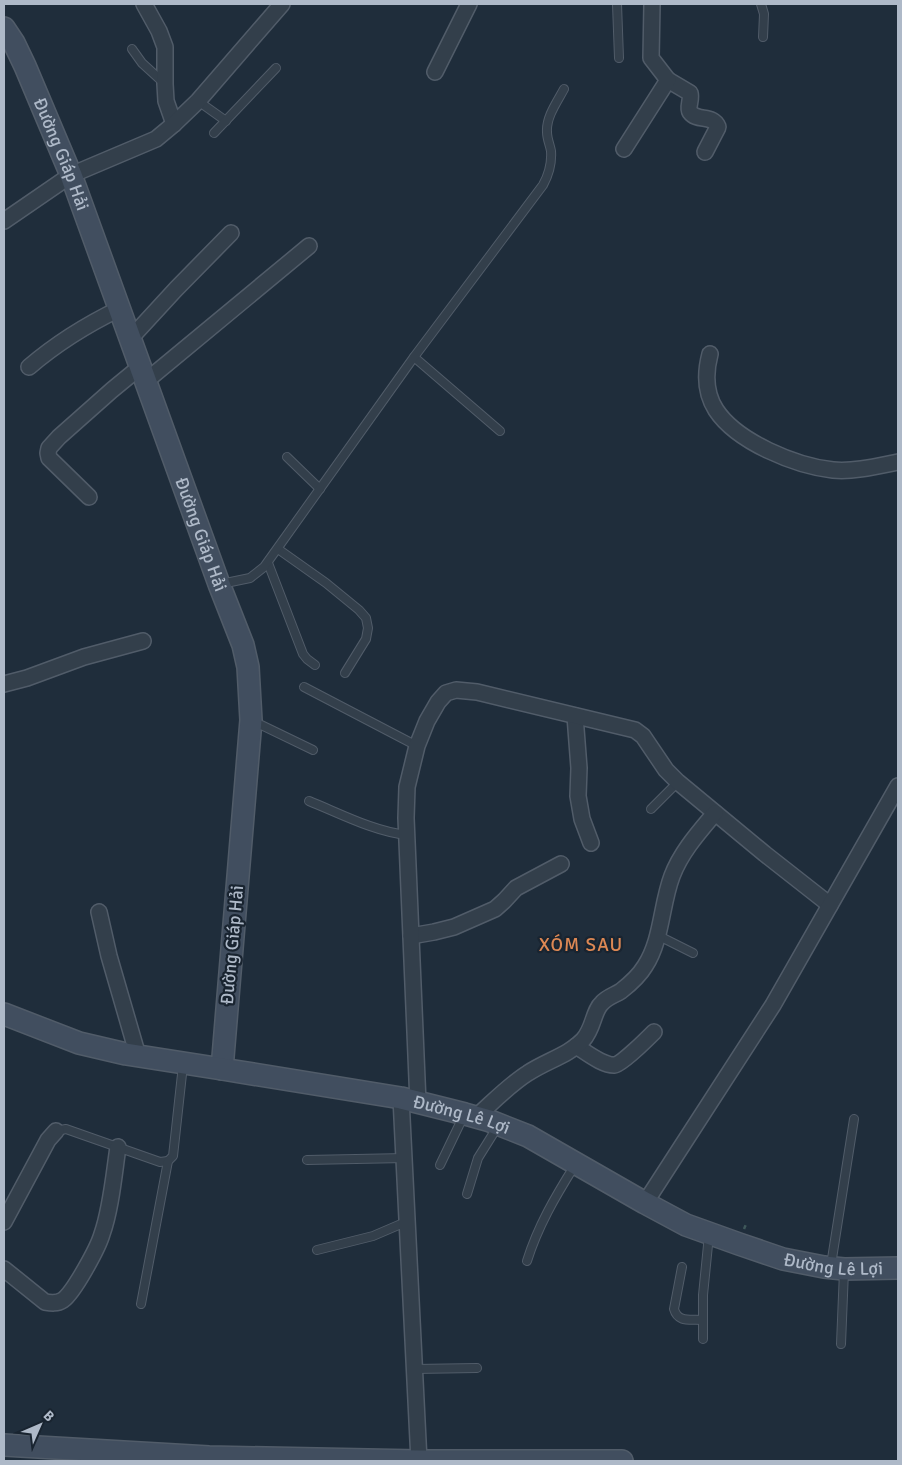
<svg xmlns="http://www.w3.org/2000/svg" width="902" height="1465" viewBox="0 0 902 1465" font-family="Signika,sans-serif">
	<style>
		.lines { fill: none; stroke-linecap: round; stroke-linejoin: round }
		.lane-casing { stroke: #515c69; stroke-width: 10 }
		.street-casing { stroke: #515c69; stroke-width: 18 }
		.secondary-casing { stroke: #515c69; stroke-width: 24 }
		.path { stroke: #3f585a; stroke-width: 2.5; stroke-dasharray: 4 4; stroke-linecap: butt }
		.lane { stroke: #333f4b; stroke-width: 8 }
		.street { stroke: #333f4b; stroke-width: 15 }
		.secondary { stroke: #414e5f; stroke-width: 21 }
		.labels { text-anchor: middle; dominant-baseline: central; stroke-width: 4.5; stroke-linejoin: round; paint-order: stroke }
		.street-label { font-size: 18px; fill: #aeb9c8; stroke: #192430 }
		.neighbourhood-label { font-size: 19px; letter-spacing: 1px; fill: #dd8854; stroke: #192430 }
	</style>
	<rect width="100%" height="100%" fill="#1f2d3b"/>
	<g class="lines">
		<defs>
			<g id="lane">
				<path d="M617,4L619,58"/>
				<path d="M761,4L764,14L763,37"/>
				<path d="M132,49L142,63L165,84"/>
				<path d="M198,101L226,121"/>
				<path d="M214,133L276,68"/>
				<path d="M414,357L500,431"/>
				<path d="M287,457L320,489"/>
				<path d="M278,549L326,583L359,610L366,618L368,628L366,639L345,673"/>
				<path d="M268,563L303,654L307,659L315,665"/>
				<path d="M221,584L250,578L264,567L414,357L543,185C549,174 552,164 551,151C550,145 547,139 547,132C546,117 557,102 564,89"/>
				<path d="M304,687L417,746"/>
				<path d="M253,721L313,750"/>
				<path d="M309,801C339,813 375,832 407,835"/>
				<path d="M651,809L678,782"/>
				<path d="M657,935L693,953"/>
				<path d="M56,1131L66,1129L160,1162L168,1161"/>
				<path d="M307,1160L405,1158"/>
				<path d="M440,1165L464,1115"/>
				<path d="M467,1194L478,1158L498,1126"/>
				<path d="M317,1250L373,1236L408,1221"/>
				<path d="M527,1261C538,1226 555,1197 575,1165"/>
				<path d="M831,1265L854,1119"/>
				<path d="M682,1267L674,1309C678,1323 690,1319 702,1320"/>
				<path d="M141,1304L168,1161L173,1156L183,1065"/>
				<path d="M703,1339V1295L709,1235"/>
				<path d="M841,1344L844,1271"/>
				<path d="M415,1369L477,1368"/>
			</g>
			<g id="street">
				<path d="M144,4L159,31L165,47V84L166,101L174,124"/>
				<path d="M435,72L469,4"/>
				<path d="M668,80L690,93C692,99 687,107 690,112C697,122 713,114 718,127L705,152"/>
				<path d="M624,149L668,80L651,58L652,4"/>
				<path d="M4,221L71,175L156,139L174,124L198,101L282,4"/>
				<path d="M130,339L176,289L231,233"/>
				<path d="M710,354C705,373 705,393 716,410C737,442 796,466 833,470C854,472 878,466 898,462"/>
				<path d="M29,367C57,343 86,325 119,309"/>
				<path d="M146,381L309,246"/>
				<path d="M89,497L49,458L48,453L49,448L59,437L112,390L140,367"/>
				<path d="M4,684L27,678L84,657L143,641"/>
				<path d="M575,716L579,768L578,796L582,819L591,843"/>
				<path d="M99,912L109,956L138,1056"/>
				<path d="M411,936L434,932L454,927L495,909L504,901L516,888L561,864"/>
				<path d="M576,1046C586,1052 603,1066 615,1065C621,1065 648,1038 654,1032"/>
				<path d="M401,1098L419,1461"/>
				<path d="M418,1103L406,818L407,787L417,746L427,721L438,702L446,693L456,690L477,692L635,730L643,736L666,770L678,782L765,854L830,905"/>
				<path d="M476,1117C493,1102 509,1085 528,1073C546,1061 569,1055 583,1040C594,1028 593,1011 602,1003C607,997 615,995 621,991C630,984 639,976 645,966C662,940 661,905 672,876C681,852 699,832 715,813"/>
				<path d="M645,1203L773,1005L898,786"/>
				<path d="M4,1222L48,1140L56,1131"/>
				<path d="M4,1269L45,1302C51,1303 57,1304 63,1300C74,1292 98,1248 102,1234C111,1209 114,1174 118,1147"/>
			</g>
			<g id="secondary">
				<path id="s1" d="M4,28L14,43L25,66L71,175L219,584L243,645L248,667L251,720L222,1069"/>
				<path id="s2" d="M4,1014L79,1043L126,1054L222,1069L401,1098L465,1114L490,1121L528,1136L645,1203L686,1225L739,1244L783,1259L824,1267L844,1269L898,1268"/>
				<path d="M4,1445L209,1457L419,1461H622"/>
			</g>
		</defs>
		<use href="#lane" class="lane-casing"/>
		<use href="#street" class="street-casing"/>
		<use href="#secondary" class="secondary-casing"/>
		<path class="path" d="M744,1229L747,1222"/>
		<use href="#lane" class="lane"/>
		<use href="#street" class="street"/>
		<use href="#secondary" class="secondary"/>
	</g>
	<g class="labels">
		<g class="street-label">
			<text stroke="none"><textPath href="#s1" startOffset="139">Đường Giáp Hải</textPath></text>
			<text stroke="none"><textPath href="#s1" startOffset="544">Đường Giáp Hải</textPath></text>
			<text transform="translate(232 945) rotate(-85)">Đường Giáp Hải</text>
			<text stroke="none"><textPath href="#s2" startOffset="470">Đường Lê Lợi</textPath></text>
			<text stroke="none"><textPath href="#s2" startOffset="875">Đường Lê Lợi</textPath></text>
		</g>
		<g class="neighbourhood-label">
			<text x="581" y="945">XÓM SAU</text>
		</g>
	</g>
	<rect width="902" height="1465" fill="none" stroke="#aeb9c8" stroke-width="10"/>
	<g transform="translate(40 1425) rotate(45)" stroke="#192430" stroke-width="4" paint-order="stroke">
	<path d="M0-4L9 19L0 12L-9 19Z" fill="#aeb9c8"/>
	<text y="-8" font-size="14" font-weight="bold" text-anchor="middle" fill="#aeb9c8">B</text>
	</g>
</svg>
